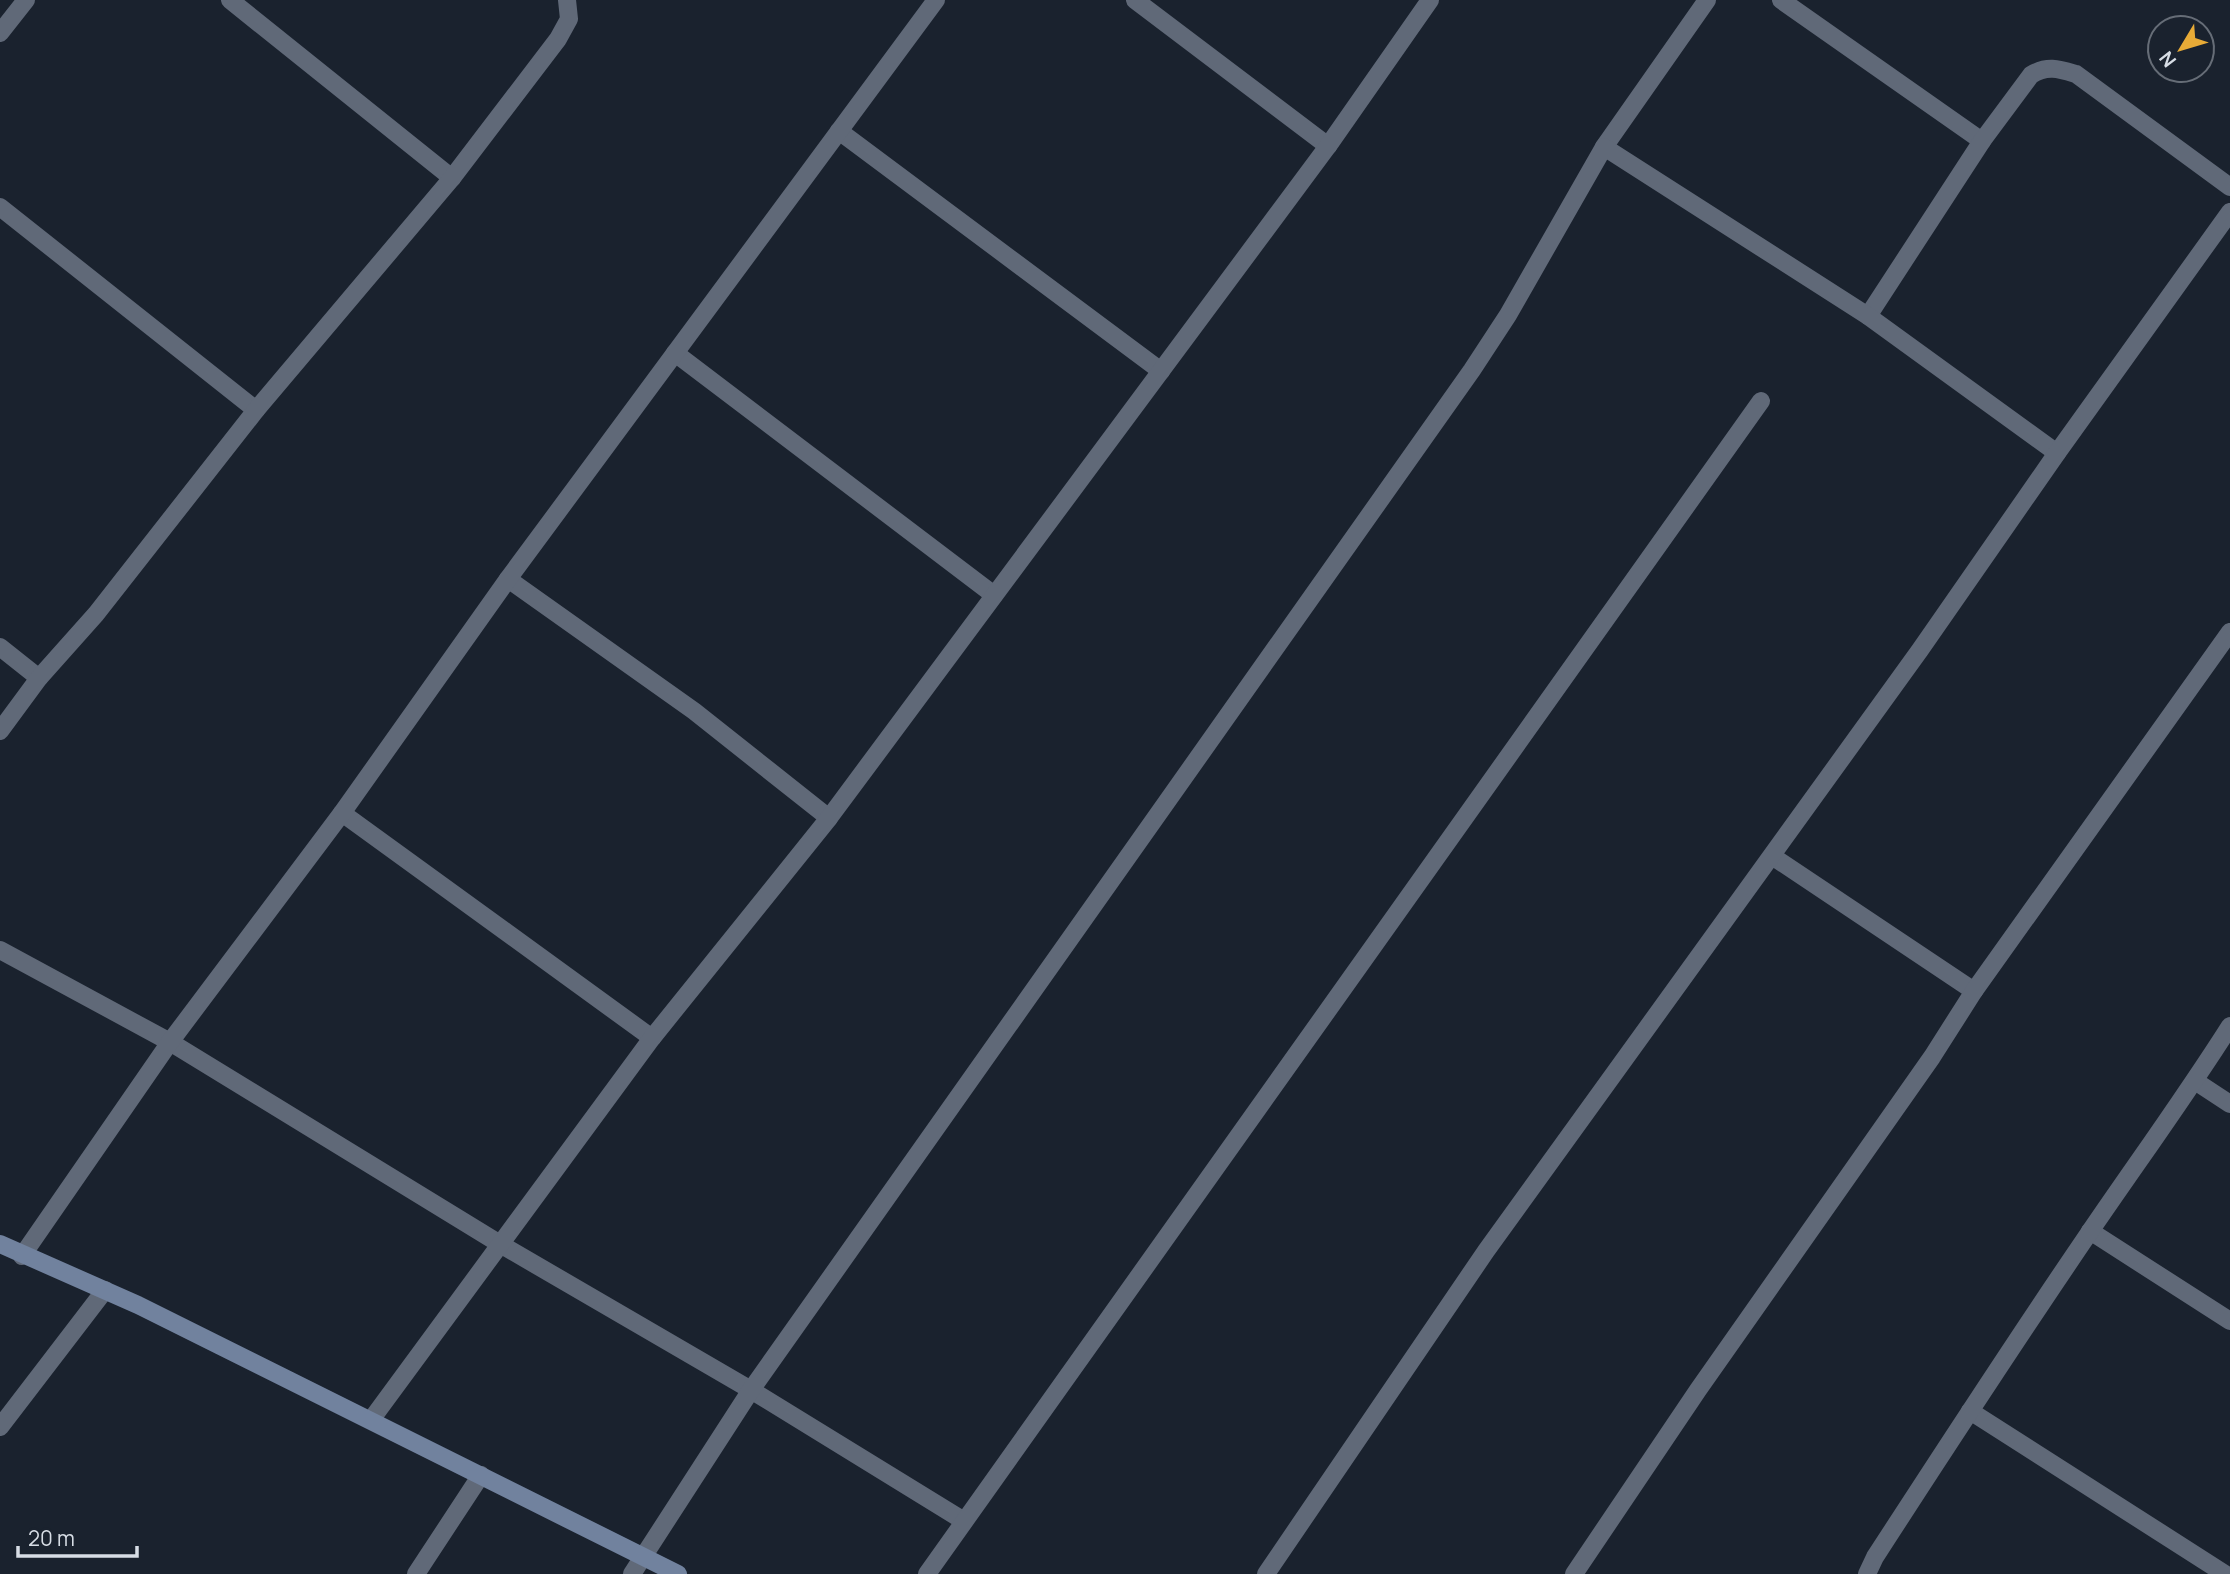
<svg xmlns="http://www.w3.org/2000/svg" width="2230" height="1574" viewBox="0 0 2230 1574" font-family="Manrope,sans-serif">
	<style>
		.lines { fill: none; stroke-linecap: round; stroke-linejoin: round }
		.street { stroke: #606978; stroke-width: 18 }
		.secondary { stroke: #71829e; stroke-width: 18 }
	</style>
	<rect width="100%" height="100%" fill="#1a222e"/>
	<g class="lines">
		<g class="street">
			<path d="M230,0L452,178"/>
			<path d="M1135,0L1328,146"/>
			<path d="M1781,0L1982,141"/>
			<path d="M0,33L26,0"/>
			<path d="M839,131L1161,371"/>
			<path d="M1604,147L1707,0"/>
			<path d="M0,207L256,410"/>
			<path d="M1868,316L1982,141L2031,75C2047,65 2059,69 2076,74L2230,187"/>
			<path d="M675,353L994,595"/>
			<path d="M508,579L694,711L829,818"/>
			<path d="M0,647L39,678"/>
			<path d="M0,731L39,678L96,614L256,410L452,178L558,39L569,19L567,0"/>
			<path d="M342,813L652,1038"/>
			<path d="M1772,856L1974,991"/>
			<path d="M0,950L170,1042L500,1244L751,1390L964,1521"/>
			<path d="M2195,1081L2230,1104"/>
			<path d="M2090,1231L2230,1321"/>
			<path d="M22,1256L170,1042L342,813L508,579L936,0"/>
			<path d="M1970,1411L2225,1574"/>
			<path d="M371,1420L652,1038L829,818L1328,146L1430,0"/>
			<path d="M0,1427L105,1290"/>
			<path d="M416,1574L481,1475"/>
			<path d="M632,1574L751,1390L1472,370L1508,315L1604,147L1868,316L2057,453"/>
			<path d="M927,1574L1761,401"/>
			<path d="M1266,1574L1486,1251L1920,650L2057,453L2230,212"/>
			<path d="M1574,1574L1698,1390L1932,1057L1974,991L2230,632"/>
			<path d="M1867,1574L1875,1557C1945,1449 2016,1340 2089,1233C2136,1164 2185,1097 2230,1026"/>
		</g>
		<path class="secondary" d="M0,1244L138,1305L678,1574"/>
	</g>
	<g transform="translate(2181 49) rotate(232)"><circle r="33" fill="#1a222e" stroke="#666d77" stroke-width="2"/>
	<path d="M0-5L12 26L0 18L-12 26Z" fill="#e8ab37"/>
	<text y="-10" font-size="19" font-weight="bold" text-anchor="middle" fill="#d7dde5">N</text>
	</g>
	<path d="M18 1546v10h119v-10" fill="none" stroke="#d7dde5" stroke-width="3.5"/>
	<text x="28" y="1546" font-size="21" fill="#d7dde5" stroke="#1a222e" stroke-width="5" paint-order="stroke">20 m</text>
</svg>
